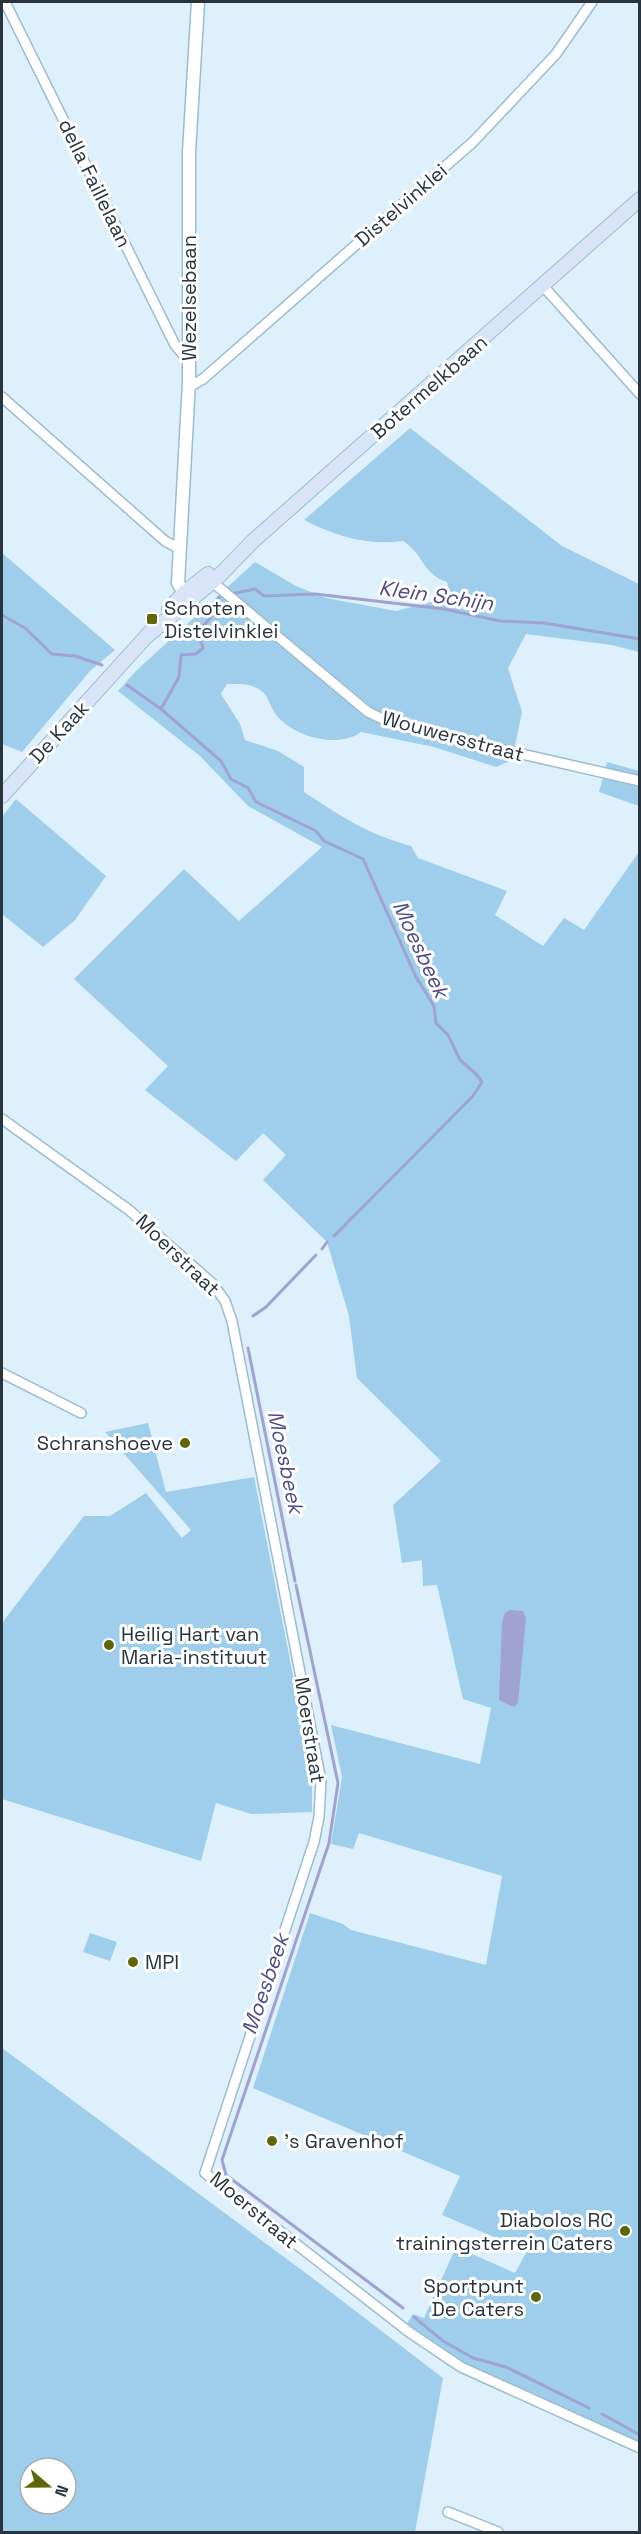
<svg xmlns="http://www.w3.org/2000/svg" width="641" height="2534" viewBox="0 0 641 2534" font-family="'Space Grotesk',sans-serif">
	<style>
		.green { fill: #9eceeb; fill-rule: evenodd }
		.water { fill: #a0a2d2 }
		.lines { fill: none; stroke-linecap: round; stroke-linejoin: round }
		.stream { stroke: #a0a2d2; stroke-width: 3 }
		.minor-casing { stroke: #9cbccf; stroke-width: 12 }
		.tertiary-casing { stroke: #9cbccf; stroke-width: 15 }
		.secondary-casing { stroke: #9cbccf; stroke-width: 16 }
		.minor { stroke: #fff; stroke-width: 9 }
		.tertiary { stroke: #fff; stroke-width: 12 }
		.secondary { stroke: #d8e5f8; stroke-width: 14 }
		.poi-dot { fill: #5e6605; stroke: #fff; stroke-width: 2 }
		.labels { text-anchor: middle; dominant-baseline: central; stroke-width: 6; stroke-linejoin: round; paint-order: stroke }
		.street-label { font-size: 20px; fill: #28353d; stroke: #fff }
		.poi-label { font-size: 20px; fill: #28353d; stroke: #fff; text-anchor: start }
		.water-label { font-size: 21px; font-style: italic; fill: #4c4b88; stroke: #fff }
	</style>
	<rect width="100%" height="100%" fill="#ddf0fc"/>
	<g class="green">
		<path d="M410,428L562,546L639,584V652L612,645L526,634L508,668L522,712L512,760L496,767L434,747L361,732C338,749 295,737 277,716C271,709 269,698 263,692C253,683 239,684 227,684L221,694L240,724L245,740L278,751L304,767V792C344,818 365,833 411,846L418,858L507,891L495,915L543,946L564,918L584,930L639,852V2442L461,2363L406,2325L413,2314L424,2318L456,2247L515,2273L527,2251L442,2215L460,2176L253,2088L310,1913L343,1924L351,1930L486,1965L502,1876L359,1833L353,1849L331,1844L342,1777L331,1725L480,1764L491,1708L463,1699L437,1585L423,1586L422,1560L402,1563L393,1505L441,1461L357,1378L349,1316L327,1242L263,1180L286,1155L263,1133L236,1161L145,1090L168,1066L74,979L184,869L239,921L322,847L248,806L200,756L118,691L137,670L255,562L296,586L326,598L396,611L451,597L447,582C422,574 424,554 403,541C368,546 335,536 304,520Z"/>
		<path d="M2,553L115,650L90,671L22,752L2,744Z"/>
		<path d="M607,762L639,771V806L599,792Z"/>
		<path d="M16,799L106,876L75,920L43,947L2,914V817Z"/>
		<path d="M148,1423L166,1492L254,1477L312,1772V1812L251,1814L216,1803L201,1861L2,1799V1624L5,1619L84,1516H110L146,1493L182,1538L191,1530L105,1432Z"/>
		<path d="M90,1933L117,1942L110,1961L83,1952Z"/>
		<path d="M2,2048L315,2280L443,2378L415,2532H2ZM30,2468H66V2504H30Z"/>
	</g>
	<path class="water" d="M510,1610L523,1611L526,1618L518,1703L514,1707L499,1700L502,1622L505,1613Z"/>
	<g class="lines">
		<g class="stream">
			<path d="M231,594L255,589L264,596L315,594L444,609L500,621L544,623L640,639"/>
			<path d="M2,615L25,628L52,654L75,656L102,665"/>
			<path d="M127,685L161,709L179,677L181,655L196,654L203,648L198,632L213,615L219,597L222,596"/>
			<path d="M161,709L221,761L231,779L248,788L256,802L316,831L324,841L363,859L416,977L434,1006L436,1023L448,1035L460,1060L476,1074L482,1082L473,1096L334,1236"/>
			<path d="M322,1249L327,1242"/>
			<path d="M253,1316L266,1307L316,1255"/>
			<path d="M248,1348L295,1581"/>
			<path d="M296,1585L338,1783L329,1843L222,2160L226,2175L403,2308"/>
			<path d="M414,2317L443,2341L473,2358L506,2367L589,2408"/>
			<path d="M602,2414L640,2435"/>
		</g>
		<defs>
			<g id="minor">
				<path d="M5,2L175,345L189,361"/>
				<path d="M544,287L640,394"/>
				<path d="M189,387L203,379L473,142L556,54L592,2"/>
				<path d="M2,397L165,541L180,549"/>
				<path d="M210,580L368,712L395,725L640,781"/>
				<path d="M2,1119L129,1210L213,1284L225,1301L232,1321L321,1781L319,1817L314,1842L205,2173L409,2332L461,2367L640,2448"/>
				<path d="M2,1373L81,1413"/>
				<path d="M448,2512L498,2532"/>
			</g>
			<path id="tertiary" d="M184,593L178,583L189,382V152L198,2"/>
			<g id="secondary">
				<path d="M169,609L184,593L208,574"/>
				<path d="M148,635L218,577L253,541L640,199"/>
				<path d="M2,796L153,629"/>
			</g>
		</defs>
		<use href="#minor" class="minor-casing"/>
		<use href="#tertiary" class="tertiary-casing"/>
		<use href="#secondary" class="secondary-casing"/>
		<use href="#minor" class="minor"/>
		<use href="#tertiary" class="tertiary"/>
		<use href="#secondary" class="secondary"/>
	</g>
	<g class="poi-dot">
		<rect x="146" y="613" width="12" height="12" rx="3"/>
		<circle cx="185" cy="1443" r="6"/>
		<circle cx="109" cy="1645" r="6"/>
		<circle cx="133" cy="1962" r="6"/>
		<circle cx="272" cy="2141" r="6"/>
		<circle cx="625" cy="2231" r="6"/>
		<circle cx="536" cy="2297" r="6"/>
	</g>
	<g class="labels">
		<g class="street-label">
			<text transform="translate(95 183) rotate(64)">della Faillelaan</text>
			<text transform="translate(401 205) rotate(-41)">Distelvinklei</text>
			<text transform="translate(189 298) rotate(-90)">Wezelsebaan</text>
			<text transform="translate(429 387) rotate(-41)">Botermelkbaan</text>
			<text transform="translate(59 732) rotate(-47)">De Kaak</text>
			<text transform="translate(453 736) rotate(15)">Wouwersstraat</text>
			<text transform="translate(178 1255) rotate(44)">Moerstraat</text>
			<text transform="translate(310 1730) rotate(81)">Moerstraat</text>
			<text transform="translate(254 2210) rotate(40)">Moerstraat</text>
		</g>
		<g class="poi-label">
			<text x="164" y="608">Schoten<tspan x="164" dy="23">Distelvinklei</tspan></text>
			<text x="173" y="1443" text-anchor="end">Schranshoeve</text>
			<text x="121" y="1634">Heilig Hart van<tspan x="121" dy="23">Maria-instituut</tspan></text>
			<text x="145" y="1962">MPI</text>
			<text x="284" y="2141">'s Gravenhof</text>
			<text x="613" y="2220" text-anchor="end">Diabolos RC<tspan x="613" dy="23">trainingsterrein Caters</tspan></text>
			<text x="524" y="2286" text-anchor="end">Sportpunt<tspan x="524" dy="23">De Caters</tspan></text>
		</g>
		<g class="water-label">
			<text transform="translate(436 595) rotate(8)">Klein Schijn</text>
			<text transform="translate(421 949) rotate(65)">Moesbeek</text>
			<text transform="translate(286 1462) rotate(78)">Moesbeek</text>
			<text transform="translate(265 1984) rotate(-71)">Moesbeek</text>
		</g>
	</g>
	<rect width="641" height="2534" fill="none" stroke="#28353d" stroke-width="6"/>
	<g transform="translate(48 2486) rotate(110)"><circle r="28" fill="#ffffff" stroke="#a9aeb1" stroke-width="1.5"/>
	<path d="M0-4.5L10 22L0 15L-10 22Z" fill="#5e6605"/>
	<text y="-9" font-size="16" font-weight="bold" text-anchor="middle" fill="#28353d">N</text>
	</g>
</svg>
